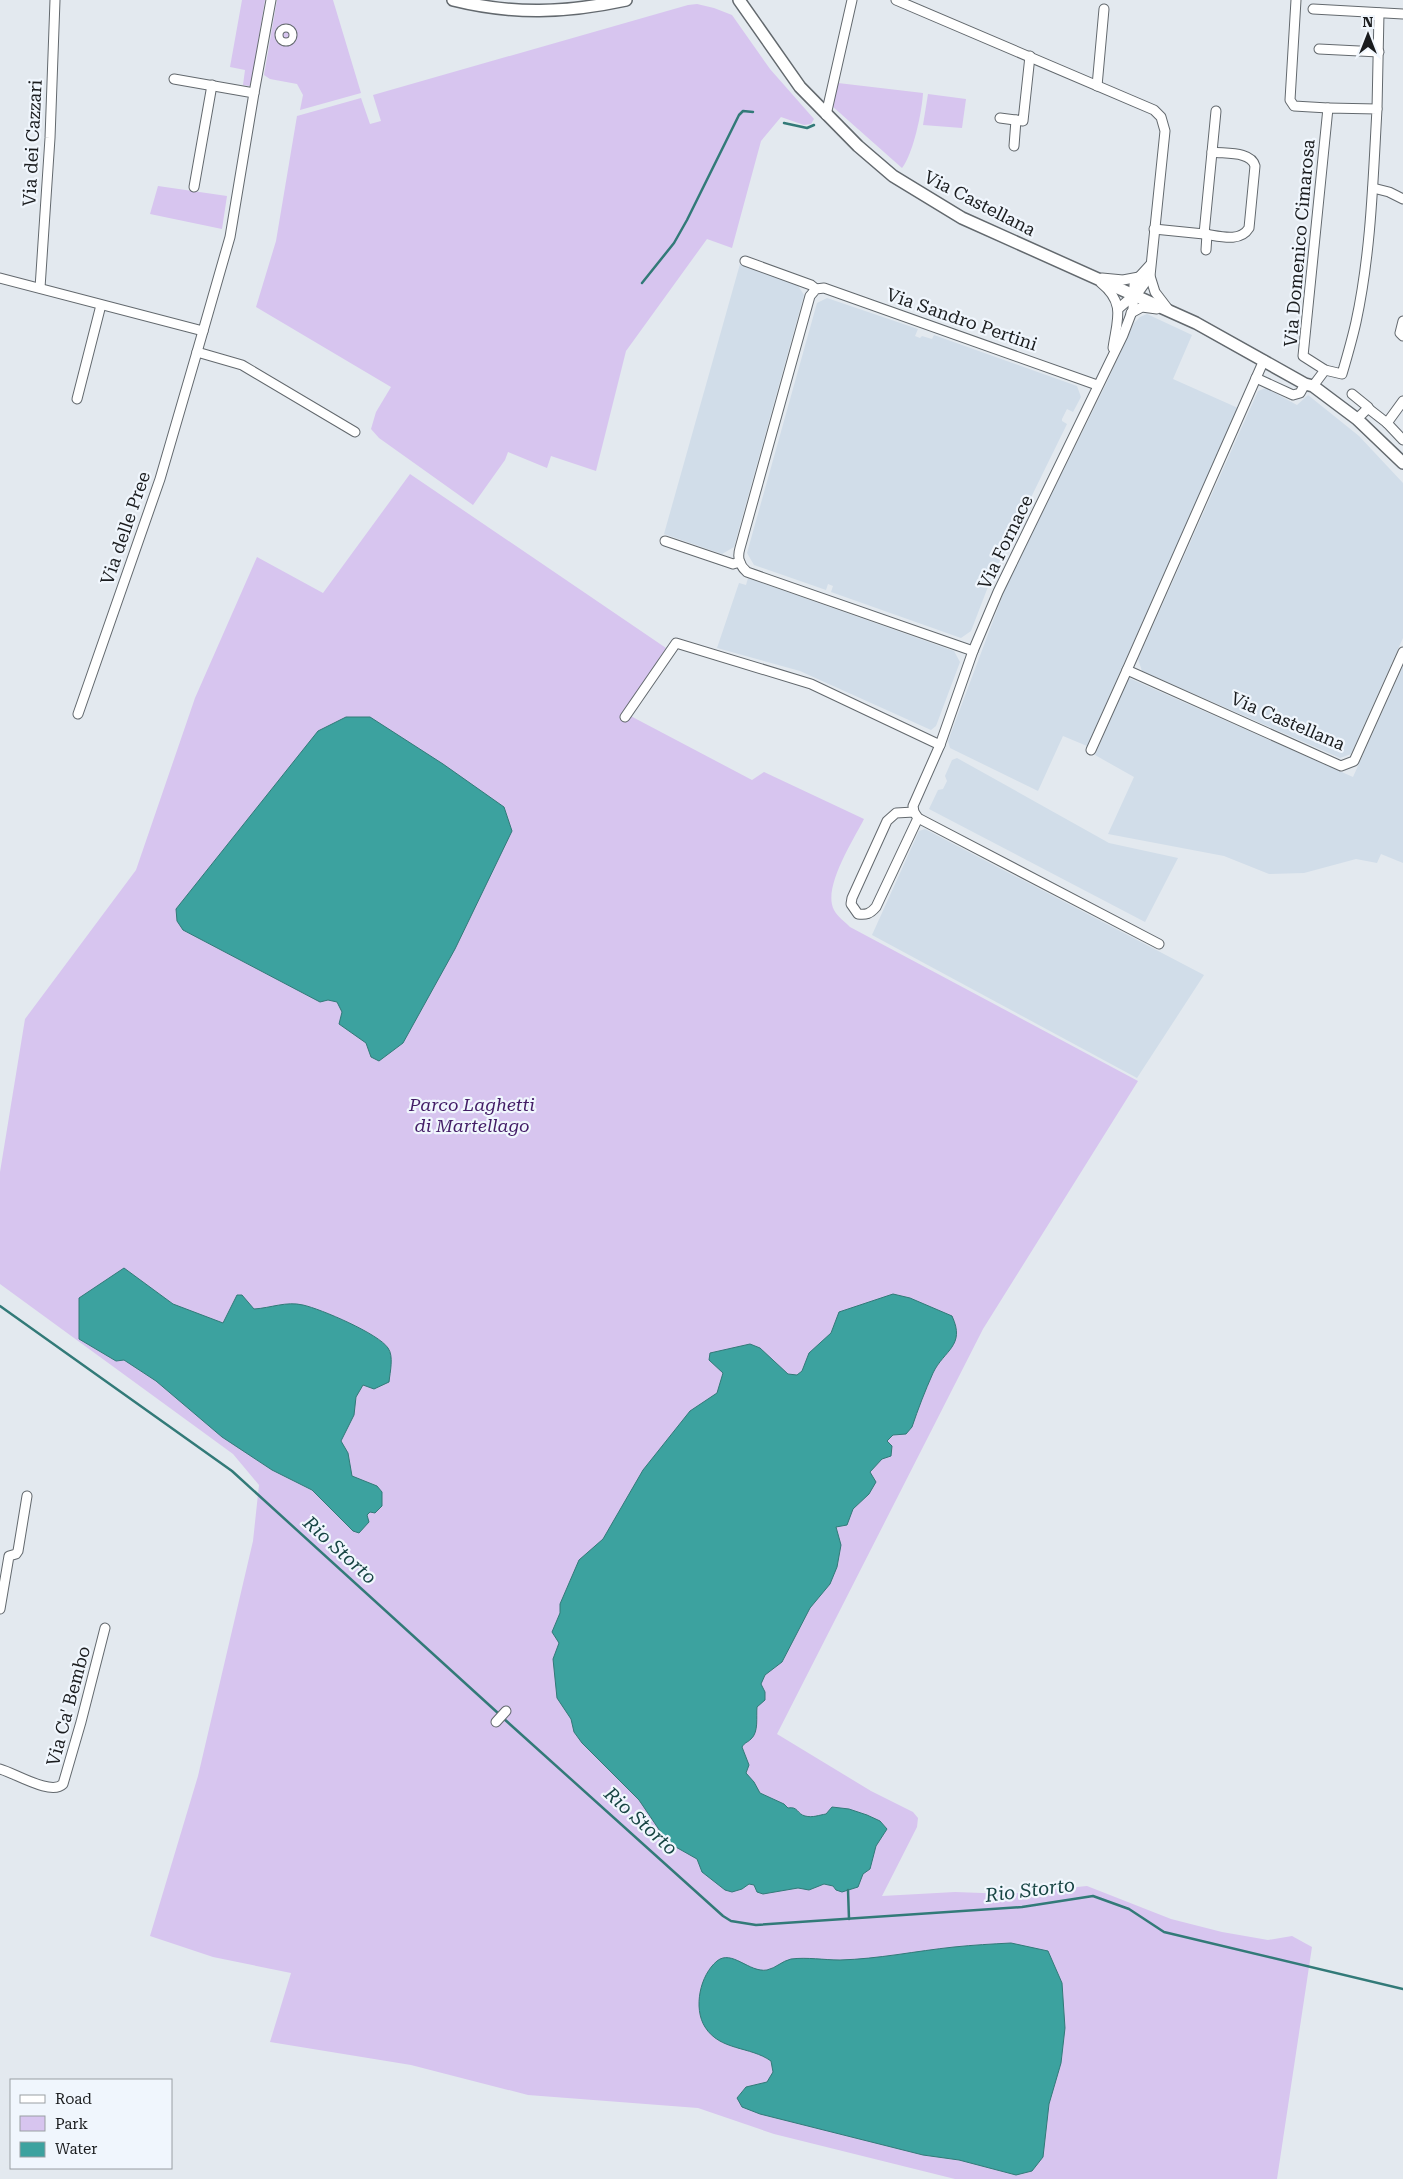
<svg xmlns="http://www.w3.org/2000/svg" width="1403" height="2179" viewBox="0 0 1403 2179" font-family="'Roboto Serif',serif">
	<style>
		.built { fill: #d1dde9 }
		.green { fill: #d7c5ef }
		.water { fill: #3ca29f; stroke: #327a78 }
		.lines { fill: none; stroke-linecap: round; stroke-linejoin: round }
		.stream { stroke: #327a78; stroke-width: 2.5 }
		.pedestrian-casing { stroke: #63696e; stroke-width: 9 }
		.minor-casing { stroke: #63696e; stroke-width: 11 }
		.tertiary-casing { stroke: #63696e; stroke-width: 14 }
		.pedestrian { stroke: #fff; stroke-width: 7 }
		.minor { stroke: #fff; stroke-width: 9 }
		.tertiary { stroke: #fff; stroke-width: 11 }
		.labels { text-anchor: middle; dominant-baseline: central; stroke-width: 4.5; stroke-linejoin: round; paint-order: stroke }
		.street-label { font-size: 18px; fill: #1a1c1e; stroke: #f0f6fd }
		.park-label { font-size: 18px; font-style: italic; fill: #431d66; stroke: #f0f6fd }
		.water-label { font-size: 19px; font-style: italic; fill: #184544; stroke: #f0f6fd }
	</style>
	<rect width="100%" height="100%" fill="#e3e9ef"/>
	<g class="built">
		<path d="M740,264L797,284L804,295L734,547L722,554L664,534Z"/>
		<path d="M827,298L918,329L915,336L920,338L922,336L932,339L934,335L1077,386L1081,397L1073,412L1067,409L1062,419V421L1067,424L991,579L971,631L961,638L831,592L833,586L828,584L826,590L754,565L747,553L817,303Z"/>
		<path d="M1147,314L1192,335L1173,379L1238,408L1087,746L1063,736L1038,791L950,748L948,741L1005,589L1106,384L1134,323L1140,317Z"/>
		<path d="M1266,388L1297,405L1308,395L1359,436L1403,483V638L1351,754L1340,758L1142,671L1138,659L1258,391Z"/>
		<path d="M748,578L954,651L960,662L936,726L931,730L800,671L717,648L739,583L746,585Z"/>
		<path d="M1403,666V863L1381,854L1377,863L1356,859L1304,873L1269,874L1224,856L1108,834L1134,777L1095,755L1129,678L1353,777Z"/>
		<path d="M957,758L1109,843L1178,858L1145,922L929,809L938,790L943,789L947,781L945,776L952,760Z"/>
		<path d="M925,829L1204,975L1137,1078L872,935L919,831Z"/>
	</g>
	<g class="green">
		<path d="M242,0H265L251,85L249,86L243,85L245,70L230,67Z"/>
		<path d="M277,0H333L361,93L300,110L303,95L297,84L270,79L264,75Z"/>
		<path d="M697,4L714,8L732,15L770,69L814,119L811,124L804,125L781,117L761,141L732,248L707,239L626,351L596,471L551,456L547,468L508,452L505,460L473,505L379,438L371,429L376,412L391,387L256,307L276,241L297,116L361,98L370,124L381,121L373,95L688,5Z"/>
		<path d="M838,83L923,93C922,112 913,154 902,168L832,106Z"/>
		<path d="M928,94L966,99L962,128L923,125Z"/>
		<path d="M158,186L227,196L222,229L150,214Z"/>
		<path d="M410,474L666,648L623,712L752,780L764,772L864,819C854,839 822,888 834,910C837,916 845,922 850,927L1138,1081L983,1329L777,1734L871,1791L913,1812L918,1818L917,1827L882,1896L955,1892L1009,1894L1087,1886L1171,1919L1222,1932L1268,1940L1292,1936L1312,1947L1277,2179H955L774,2134L698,2108L528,2095L411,2065L270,2042L291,1973L213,1957L150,1936L198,1776L253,1541L259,1485L233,1454L0,1284V1172L25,1019L136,870L195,698L257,557L323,593Z"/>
	</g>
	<g class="water">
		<path d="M346,717H370L443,764L504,807L512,831L455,949L403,1043L379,1061L371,1057L366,1043L339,1024L342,1012L337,1002L328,1000L320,1002L183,930L177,921L176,909L318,731Z"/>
		<path d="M124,1268L173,1304L223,1323L237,1295H242L254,1309C271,1308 286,1301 303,1305C321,1309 379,1334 388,1348C394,1356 390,1372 389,1382L374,1389L363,1385L356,1397L354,1415L341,1441L348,1453L352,1476L377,1486L382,1492V1506L375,1513L370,1512L367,1515L369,1522L359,1533L353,1531L312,1490L272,1470L222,1437L156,1381L124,1360L116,1361L79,1339V1298Z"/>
		<path d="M893,1294L910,1298L952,1316C966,1346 944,1350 933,1373C925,1391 918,1409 912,1427L906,1434L893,1435L887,1441L892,1446L891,1456L882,1459L870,1472L876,1482L869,1494L853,1509L847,1525L836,1527L841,1545L837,1567L830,1584L810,1608L782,1662L765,1675L761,1684L765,1692V1700L757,1707C756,1717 759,1732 751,1739C747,1743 745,1742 742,1747L749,1765L746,1773L754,1782L760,1793L784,1804L788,1808C798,1806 797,1814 805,1816C813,1818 819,1815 826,1814L832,1807L849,1809L867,1815L880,1821L887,1829L876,1846L870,1869L863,1874L858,1887L842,1892L836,1890L833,1886L824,1884L809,1890L798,1888L763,1894L757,1892L754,1885L749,1884L742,1889L732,1892L725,1890L702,1872L697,1859L674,1846L662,1834L639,1800L582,1743L574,1732L571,1719L557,1698L553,1659L559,1643L552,1632L560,1613V1604L579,1560L603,1539L643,1470L690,1411L717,1393L723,1373L709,1360L710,1353L750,1344L760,1348L788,1374L797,1375L802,1371L809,1353L831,1333L839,1312Z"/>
		<path d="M1011,1943L1048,1951L1062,1983L1065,2028L1061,2063L1049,2104L1043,2157L1032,2171L1016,2175L959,2160L923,2155L760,2114L742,2107L737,2098L746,2087L767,2082L773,2072L771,2061C750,2046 720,2051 705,2027C693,2008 700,1975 717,1961C732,1949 749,1973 767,1970C776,1968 782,1961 791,1959C807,1957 824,1960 840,1960C878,1959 916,1951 954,1947C973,1945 992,1944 1011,1943Z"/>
	</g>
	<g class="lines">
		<g class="stream">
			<path d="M784,123L807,128L814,125"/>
			<path d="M642,283L674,243L687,220L739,115L743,111L753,112"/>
			<path d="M0,1306L232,1471L499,1714"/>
			<path d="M503,1718L723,1916L731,1921L756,1925L1022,1907L1093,1896L1129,1909L1164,1932L1403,1989"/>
			<path d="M848,1890L849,1919"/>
		</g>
		<defs>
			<circle id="pedestrian" cx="286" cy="35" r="7"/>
			<g id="minor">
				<path d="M896,0L1154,110L1161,117L1165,131L1150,276L1155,292L1168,309"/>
				<path d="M1296,0L1290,100L1294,106L1328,108"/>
				<path d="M1313,9L1403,14"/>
				<path d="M1319,49L1379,52"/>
				<path d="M1097,86L1104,9"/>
				<path d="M254,93L271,0"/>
				<path d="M1328,108L1377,109C1373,180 1371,253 1356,322C1352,340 1347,357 1342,374L1325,370L1303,356Z"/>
				<path d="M1377,109L1379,13"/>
				<path d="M826,115L852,0"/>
				<path d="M1000,118L1023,121L1030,56"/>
				<path d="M1014,146L1016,120"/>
				<path d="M194,187L212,85"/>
				<path d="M1373,188L1389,192L1403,199"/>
				<path d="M1154,229L1204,234L1216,111"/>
				<path d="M1204,234C1219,236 1240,243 1249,228L1255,166C1251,151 1225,154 1212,152"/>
				<path d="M1206,250L1207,234"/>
				<path d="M745,261L811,285L816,289"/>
				<path d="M1150,265L1139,277L1134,285L1133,309L1123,335L998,592L973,651L940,745L913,806L914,812L918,818L1159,944"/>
				<path d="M0,278L203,331"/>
				<path d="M1102,278L1123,280L1139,277"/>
				<path d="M1101,283C1126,303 1117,320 1113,348"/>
				<path d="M40,288L50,138L55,0"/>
				<path d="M1119,308L1140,290L1150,276"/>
				<path d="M1131,313L1142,307L1157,309"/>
				<path d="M1403,321L1400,333L1403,336"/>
				<path d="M197,352L242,365L355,432"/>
				<path d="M1264,360L1127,670L1341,766L1354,761L1403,652"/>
				<path d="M1256,378L1293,395L1300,393L1305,384"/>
				<path d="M1313,386L1325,370"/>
				<path d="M1352,394L1368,407L1369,409"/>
				<path d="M77,399L101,305"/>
				<path d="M1357,419L1367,409H1369L1387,423L1403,440"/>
				<path d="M1387,423L1403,401"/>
				<path d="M665,541L733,564L740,562"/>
				<path d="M973,651L747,572C739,565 737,558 740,548L810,296L816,289L824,288L1097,385"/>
				<path d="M78,714L160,479L197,352L230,237L254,93L174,79"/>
				<path d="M625,717L676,643L811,684L940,745"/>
				<path d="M1091,750L1127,670"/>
				<path d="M914,812L896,813L887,821L852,898L851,904L858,914C866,915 870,914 876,907L918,818"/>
				<path d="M0,1609L9,1556L16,1554L18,1551L27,1496"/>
				<path d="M496,1722L506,1711"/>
				<path d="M0,1769C15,1773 51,1796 63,1784L81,1722L105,1628"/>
			</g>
			<g id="tertiary">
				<path d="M453,0C513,15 566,13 626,0"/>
				<path d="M739,0L800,87L858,146L893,176L962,218L1196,323L1305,384L1313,386L1357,419L1403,463"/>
			</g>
		</defs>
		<use href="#pedestrian" class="pedestrian-casing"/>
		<use href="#minor" class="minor-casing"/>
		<use href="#tertiary" class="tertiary-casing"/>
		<use href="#pedestrian" class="pedestrian"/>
		<use href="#minor" class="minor"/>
		<use href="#tertiary" class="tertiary"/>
	</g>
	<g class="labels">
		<g class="street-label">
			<text transform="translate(32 143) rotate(-87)">Via dei Cazzari</text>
			<text transform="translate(980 203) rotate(27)">Via Castellana</text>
			<text transform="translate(1299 243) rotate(-85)">Via Domenico Cimarosa</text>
			<text transform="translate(962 319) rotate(19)">Via Sandro Pertini</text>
			<text transform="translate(125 528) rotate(-71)">Via delle Pree</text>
			<text transform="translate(1005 542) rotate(-64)">Via Fornace</text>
			<text transform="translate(1288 721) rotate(23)">Via Castellana</text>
			<text transform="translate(68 1706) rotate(-75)">Via Ca' Bembo</text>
		</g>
		<g class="park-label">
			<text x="472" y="1104">Parco Laghetti<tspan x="472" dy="21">di Martellago</tspan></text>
		</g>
		<g class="water-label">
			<text transform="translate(340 1550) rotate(42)">Rio Storto</text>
			<text transform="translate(641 1821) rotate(42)">Rio Storto</text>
			<text transform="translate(1030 1890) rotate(-7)">Rio Storto</text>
		</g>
	</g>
	<rect x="10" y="2079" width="162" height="90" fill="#f0f6fd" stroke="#9a9fa4"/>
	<rect x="20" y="2095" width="25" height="8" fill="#ffffff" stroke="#9a9fa4"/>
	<text x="55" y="2104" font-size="15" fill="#1a1c1e">Road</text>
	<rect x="20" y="2116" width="25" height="15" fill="#d7c5ef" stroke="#9a9fa4"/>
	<text x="55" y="2129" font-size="15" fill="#1a1c1e">Park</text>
	<rect x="20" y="2142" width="25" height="15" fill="#3ca29f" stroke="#9a9fa4"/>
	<text x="55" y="2154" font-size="15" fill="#1a1c1e">Water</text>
	<g transform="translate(1368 35)" stroke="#f0f6fd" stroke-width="4" paint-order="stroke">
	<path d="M0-4L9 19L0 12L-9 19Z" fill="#1a1c1e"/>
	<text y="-8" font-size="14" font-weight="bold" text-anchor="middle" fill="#1a1c1e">N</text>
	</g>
</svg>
